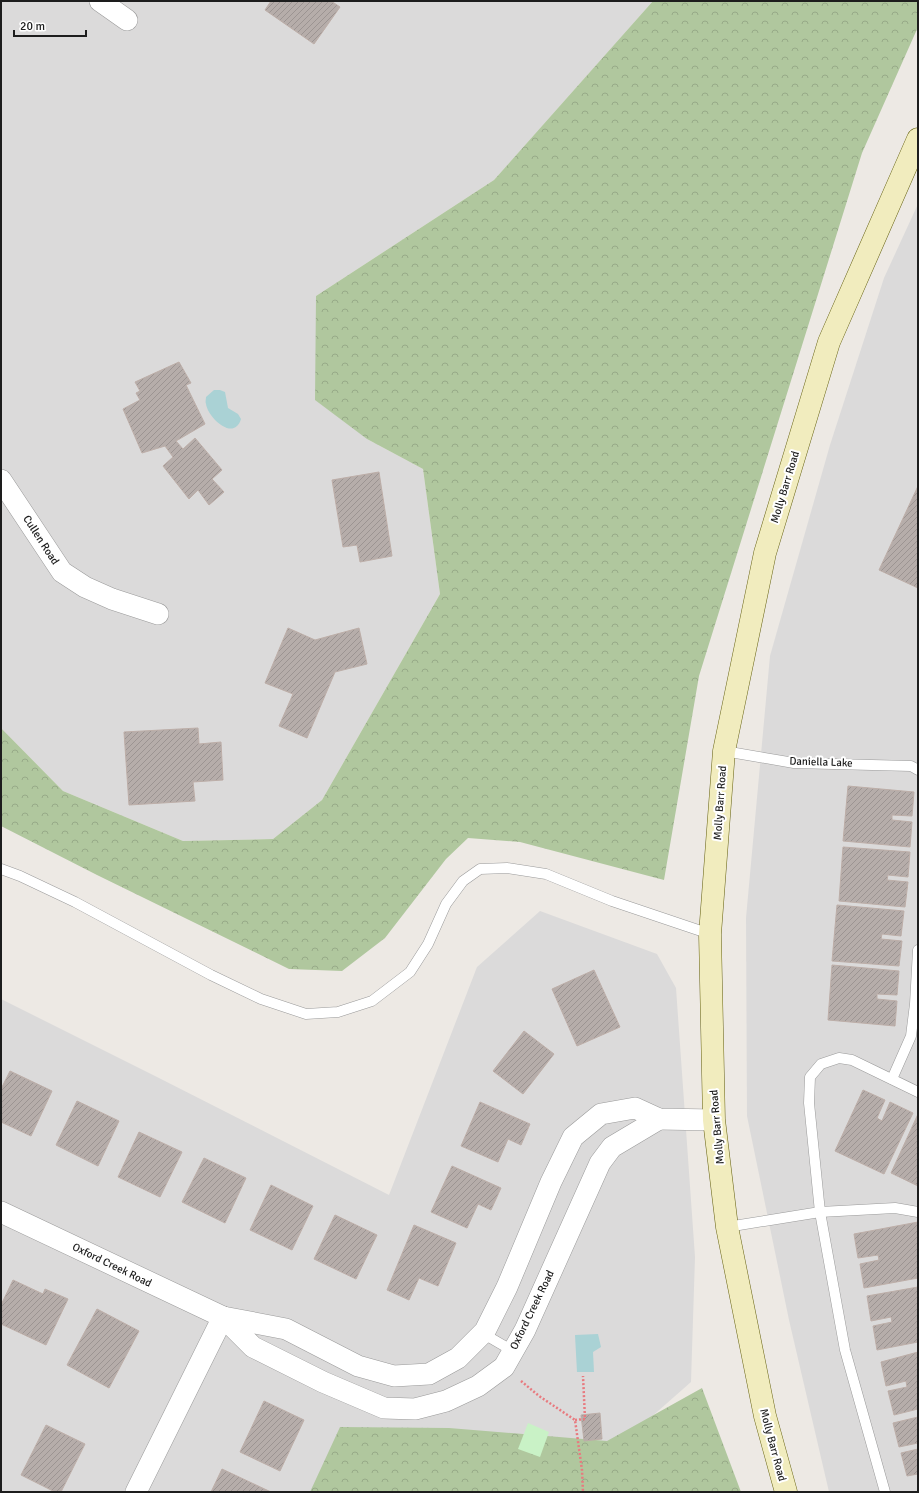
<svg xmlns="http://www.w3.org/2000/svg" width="919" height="1493" viewBox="0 0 919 1493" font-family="Signika,sans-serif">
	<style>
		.residential { fill: #dbdada }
		.forest { fill: url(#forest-crowns) }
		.park { fill: #c9f2c6 }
		.water { fill: #aad2d5 }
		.building { fill: url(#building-hatch); stroke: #bdaea8 }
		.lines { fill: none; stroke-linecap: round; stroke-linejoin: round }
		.lane-casing { stroke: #9a9a9a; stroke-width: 11 }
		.street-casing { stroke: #9a9a9a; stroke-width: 22 }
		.secondary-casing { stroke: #666212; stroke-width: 23 }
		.path { stroke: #e87a7f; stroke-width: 2.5; stroke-dasharray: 2 2; stroke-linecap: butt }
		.lane { stroke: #fff; stroke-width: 10 }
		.street { stroke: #fff; stroke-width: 21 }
		.secondary { stroke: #f1ecbe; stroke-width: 22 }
		.labels { text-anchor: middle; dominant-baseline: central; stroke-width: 4; stroke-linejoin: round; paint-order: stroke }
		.street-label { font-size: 11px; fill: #1d1d1d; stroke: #fff }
	</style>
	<defs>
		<pattern id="forest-crowns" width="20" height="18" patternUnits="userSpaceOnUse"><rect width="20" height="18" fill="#b0c79e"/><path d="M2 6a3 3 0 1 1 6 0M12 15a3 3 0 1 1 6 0" fill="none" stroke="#97aa88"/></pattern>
		<pattern id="building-hatch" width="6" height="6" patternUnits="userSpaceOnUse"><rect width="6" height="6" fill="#b6adaa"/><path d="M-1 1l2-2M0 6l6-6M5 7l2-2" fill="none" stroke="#9c9492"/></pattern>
	</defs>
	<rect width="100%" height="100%" fill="#ede9e4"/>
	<g class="residential">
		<path d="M1,1H653L494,180L316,296L367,439L423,469L440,594L322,800L273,839L183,841L63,791L1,728Z"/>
		<path d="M918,204V1492H829L789,1320L747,1116L746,918L770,656L830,445L884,278Z"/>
		<path d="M540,911L657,954L676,988L695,1257L691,1382L607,1456L314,1492H1V999L157,1077L389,1195L477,967Z"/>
	</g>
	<g class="forest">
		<path d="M653,1H918V27L862,153L699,676L664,880L520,842L468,838L446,859L385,938L342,971L289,969L97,875L1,826V728L63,791L183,841L273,839L322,800L440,594L423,469L367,439L315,400L316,296L494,180Z"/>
		<path d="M702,1388L741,1492H310L340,1427L449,1428L607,1441Z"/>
	</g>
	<path class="park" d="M528,1423L549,1432L540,1457L518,1449Z"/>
	<g class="water">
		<path d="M214,390H220L225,392L228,408L238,414L241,419C234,442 208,418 206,404C205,402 206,399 206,397Z"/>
		<path d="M598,1334L601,1347L593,1352L594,1372H577L575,1335Z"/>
	</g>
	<g class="building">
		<path d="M271,1H331L340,7L314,44L265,10Z"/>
		<path d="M179,362L191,383L186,385L205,424L176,441L183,449L195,438L222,470L212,479L224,492L209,505L198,490L189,499L163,466L173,457L165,446L142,453L123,409L140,400L136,393L140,391L135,382Z"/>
		<path d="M379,472L392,556L360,562L357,545L343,547L332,480Z"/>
		<path d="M918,486V588L879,570Z"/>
		<path d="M288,628L315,640L359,628L367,664L335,672L307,738L279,726L293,694L265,683Z"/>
		<path d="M198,728L199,744L221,742L223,780L193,782L195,801L129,805L124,732Z"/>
		<path d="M848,786L914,792L912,816L892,815V820L912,822L910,847L843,841Z"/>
		<path d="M843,847L910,852L908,877L888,875L887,880L908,882L905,907L839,901Z"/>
		<path d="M837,905L904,911L901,936L882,934L881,939L902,941L899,966L832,961Z"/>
		<path d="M832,965L899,971L897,995L877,994V999L897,1001L895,1026L828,1020Z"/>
		<path d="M594,970L620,1027L577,1046L552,989Z"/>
		<path d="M524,1031L554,1054L523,1094L493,1071Z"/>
		<path d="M10,1071L52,1091L31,1136L1,1122V1089Z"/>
		<path d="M863,1090L885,1100L877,1118L882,1121L890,1102L913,1113L884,1174L835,1151Z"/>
		<path d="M77,1101L119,1121L98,1166L56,1145Z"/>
		<path d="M480,1102L530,1124L521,1145L508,1139L498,1162L461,1146Z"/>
		<path d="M918,1114V1186L891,1173Z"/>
		<path d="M139,1132L182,1152L160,1197L118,1177Z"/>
		<path d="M204,1158L246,1178L225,1223L182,1202Z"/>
		<path d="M452,1166L501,1188L491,1210L478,1204L467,1228L431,1212Z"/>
		<path d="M271,1185L313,1206L292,1250L250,1230Z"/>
		<path d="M335,1215L377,1235L356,1279L314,1259Z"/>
		<path d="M918,1222V1278L864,1288L860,1264L879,1260L878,1255L858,1258L854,1234Z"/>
		<path d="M414,1225L456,1243L438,1286L419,1278L409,1300L387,1290Z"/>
		<path d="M13,1280L43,1294L45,1289L68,1299L46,1345L1,1324V1305Z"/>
		<path d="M918,1287V1342L877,1350L873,1326L892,1322L891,1317L871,1321L867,1296Z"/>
		<path d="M97,1309L139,1331L109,1388L67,1365Z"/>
		<path d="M918,1352V1409L894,1415L888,1391L907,1387L906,1381L886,1386L881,1362Z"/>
		<path d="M264,1401L304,1420L280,1471L240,1452Z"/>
		<path d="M600,1413L602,1439L584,1441L581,1415Z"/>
		<path d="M918,1417V1443L899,1447L893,1423Z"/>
		<path d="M46,1425L85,1444L61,1492H55L21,1475Z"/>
		<path d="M918,1449V1474L907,1476L901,1453Z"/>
		<path d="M222,1469L271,1492H211Z"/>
	</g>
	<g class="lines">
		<defs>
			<g id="lane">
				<path d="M724,751L794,763L911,766L918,770"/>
				<path d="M1,869L20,876L75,902L211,975L261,999L306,1014L338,1012L372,1001L410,972L428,944L446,904L463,881L480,869L507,868L546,874L612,901L710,934"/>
				<path d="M892,1079L911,1036L915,1004L918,950"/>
				<path d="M727,1227L820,1212L895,1208L918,1212"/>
				<path d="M482,1333L513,1351"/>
				<path d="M885,1492L845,1350L820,1212L809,1103L810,1077L821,1064L839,1058L852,1060L918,1092"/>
			</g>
			<g id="street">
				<path d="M100,1L127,20"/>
				<path d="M1,480L62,572L85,587L112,599L158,614"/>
				<path d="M1,1212L223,1317L286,1329L358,1366L394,1376L429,1374L458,1358L485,1331L507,1287L551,1182L573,1137L601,1114L635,1108L659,1119L714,1120"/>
				<path d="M223,1317L253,1347L323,1382L384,1408L415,1409L446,1401L478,1386L504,1367L525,1330L600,1163L612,1147L659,1119"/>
				<path d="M136,1492L223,1317"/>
			</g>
			<path id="secondary" d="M786,1492L765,1416L727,1227L714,1120L710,934L724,751L765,553L829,342L918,139"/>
		</defs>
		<use href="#lane" class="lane-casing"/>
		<use href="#street" class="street-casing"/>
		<use href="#secondary" class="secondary-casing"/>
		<g class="path">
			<path d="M521,1381L539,1396L575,1420L582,1470L583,1492"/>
			<path d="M575,1420L585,1419L583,1376"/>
		</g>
		<use href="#lane" class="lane"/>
		<use href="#street" class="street"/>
		<use href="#secondary" class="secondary"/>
	</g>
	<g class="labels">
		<g class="street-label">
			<text transform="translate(785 487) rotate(-73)">Molly Barr Road</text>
			<text transform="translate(41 540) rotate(57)">Cullen Road</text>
			<text transform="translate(821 762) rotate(2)">Daniella Lake</text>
			<text transform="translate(720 803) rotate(-86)">Molly Barr Road</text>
			<text transform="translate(717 1127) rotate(-95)">Molly Barr Road</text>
			<text transform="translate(112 1265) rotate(26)">Oxford Creek Road</text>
			<text transform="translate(532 1310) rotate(-64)">Oxford Creek Road</text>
			<text transform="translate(773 1445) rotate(75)">Molly Barr Road</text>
		</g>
	</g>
	<rect width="919" height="1493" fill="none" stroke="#1d1d1d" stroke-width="4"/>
	<path d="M14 30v6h72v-6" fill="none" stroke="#1d1d1d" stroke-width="2"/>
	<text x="20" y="30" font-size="12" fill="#1d1d1d" stroke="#ffffff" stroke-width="3" paint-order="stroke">20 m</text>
</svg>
